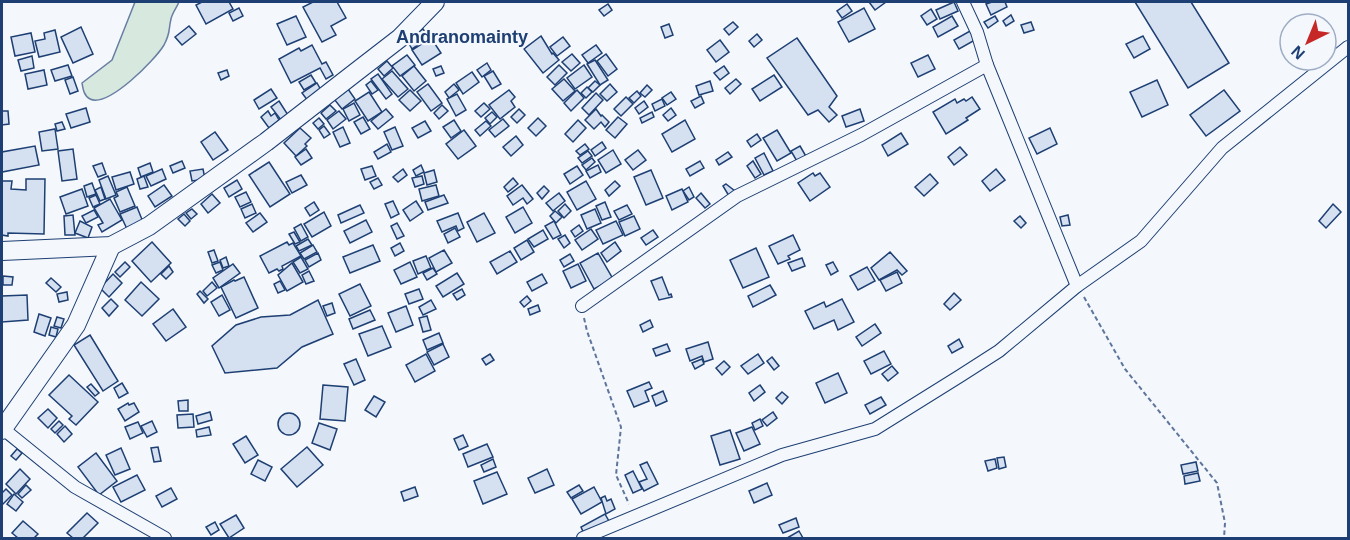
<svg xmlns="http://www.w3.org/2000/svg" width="1350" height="540" viewBox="0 0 1350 540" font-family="Helvetica,sans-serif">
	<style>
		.green { fill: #d7e8df; stroke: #687fa3; stroke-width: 1.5 }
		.building { fill: #d5e0f0; stroke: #1d3f73; stroke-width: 1.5 }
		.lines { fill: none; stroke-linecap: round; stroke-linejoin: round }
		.street-casing { stroke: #1d3f73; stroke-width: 14 }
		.secondary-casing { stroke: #1d3f73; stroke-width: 20 }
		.path { stroke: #5e769c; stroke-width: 2; stroke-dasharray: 4.5 3; stroke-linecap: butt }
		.street { stroke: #f4f7fb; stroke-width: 12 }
		.secondary { stroke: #f4f7fb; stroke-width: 18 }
		.labels { text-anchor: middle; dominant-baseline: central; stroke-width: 4.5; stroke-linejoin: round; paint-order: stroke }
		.neighbourhood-label { font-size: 18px; font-weight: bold; fill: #1d3f73; stroke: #f4f7fb }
	</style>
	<rect width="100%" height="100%" fill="#f4f7fb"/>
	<path class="green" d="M135,2H179C177,7 172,13 171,19C168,31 171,32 164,45C155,60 108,108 90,99C84,96 83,89 82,83L112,60Z"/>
	<g class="building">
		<path d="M202,2H229L233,9L206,24L196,5Z"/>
		<path d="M313,2H337L346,18L331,26L336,35L322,42L303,7Z"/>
		<path d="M869,2H886L875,10Z"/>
		<path d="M954,2L958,11L940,19L936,10Z"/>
		<path d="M992,2H1005L1007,7L991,15L986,4Z"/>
		<path d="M1135,2H1191L1229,63L1188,88Z"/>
		<path d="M608,4L612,10L604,16L599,10Z"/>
		<path d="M847,4L852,11L842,18L837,11Z"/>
		<path d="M239,8L243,16L233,21L229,13Z"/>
		<path d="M864,8L875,29L849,42L838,22Z"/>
		<path d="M931,9L937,19L927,25L921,16Z"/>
		<path d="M1011,15L1014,21L1006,26L1003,21Z"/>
		<path d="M296,16L306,37L287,45L277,24Z"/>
		<path d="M952,16L958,26L938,37L933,27Z"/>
		<path d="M995,16L998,21L988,28L984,22Z"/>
		<path d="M733,22L738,27L729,35L724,29Z"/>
		<path d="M1031,22L1034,30L1024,33L1021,25Z"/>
		<path d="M669,24L673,35L665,38L661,27Z"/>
		<path d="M189,26L196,34L182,45L175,37Z"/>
		<path d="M81,27L93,54L73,63L61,37Z"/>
		<path d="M423,29L429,38L412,49L407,40Z"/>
		<path d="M55,30L60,52L39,57L35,41L45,39L44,33Z"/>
		<path d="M970,31L975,40L959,49L954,40Z"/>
		<path d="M31,33L35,52L15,56L11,37Z"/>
		<path d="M757,34L762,40L754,47L749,41Z"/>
		<path d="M541,36L552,54L553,53L559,60L543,73L524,49Z"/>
		<path d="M1143,36L1150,49L1134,58L1126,44Z"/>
		<path d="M563,37L570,46L557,56L550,47Z"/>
		<path d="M431,38L441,53L422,65L412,50Z"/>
		<path d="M797,38L837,96L829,107L837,115L829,122L818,110L808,115L767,58Z"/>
		<path d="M720,40L729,52L716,62L707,50Z"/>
		<path d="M312,45L322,64L326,62L333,75L326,79L320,68L291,83L279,59L299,48L301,51Z"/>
		<path d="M596,45L602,53L588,63L582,55Z"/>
		<path d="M572,54L580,63L571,71L562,62Z"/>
		<path d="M606,54L617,69L608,76L597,61Z"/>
		<path d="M407,55L415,65L400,76L392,66Z"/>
		<path d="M928,55L935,69L918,77L911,63Z"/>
		<path d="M32,56L34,68L21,71L18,60Z"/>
		<path d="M595,60L608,80L600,85L587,64Z"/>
		<path d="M387,61L393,68L384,76L378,69Z"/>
		<path d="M487,63L491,70L482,77L477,70Z"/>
		<path d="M68,65L72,76L55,81L51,70Z"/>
		<path d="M559,65L567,73L555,85L547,77Z"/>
		<path d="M584,65L592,77L575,89L567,78Z"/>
		<path d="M414,66L426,81L414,91L402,76Z"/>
		<path d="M441,66L444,73L436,76L433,69Z"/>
		<path d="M724,66L729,73L720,80L714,73Z"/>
		<path d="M44,70L47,85L28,89L25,74Z"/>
		<path d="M227,70L229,76L221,80L218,73Z"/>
		<path d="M392,71L408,89L398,97L382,79Z"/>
		<path d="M493,71L501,84L492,89L484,76Z"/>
		<path d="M472,72L479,82L463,94L456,83Z"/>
		<path d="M378,74L392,94L386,99L371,79Z"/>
		<path d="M311,75L316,83L304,90L299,82Z"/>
		<path d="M774,75L782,87L760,101L752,89Z"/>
		<path d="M73,77L78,91L70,94L65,80Z"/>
		<path d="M564,79L575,91L563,101L552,89Z"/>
		<path d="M736,79L741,84L730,94L725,88Z"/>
		<path d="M1157,80L1168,105L1142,117L1130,92Z"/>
		<path d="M371,81L378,90L372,94L366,85Z"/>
		<path d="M595,81L600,85L593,92L588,88Z"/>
		<path d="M710,81L713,91L699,95L696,86Z"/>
		<path d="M317,83L322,92L308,101L302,93Z"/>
		<path d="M428,84L442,103L431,111L417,92Z"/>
		<path d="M454,84L459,90L449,98L445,92Z"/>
		<path d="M610,84L617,92L607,101L600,94Z"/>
		<path d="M647,85L652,90L645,97L640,93Z"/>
		<path d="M587,87L592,92L586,98L581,93Z"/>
		<path d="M271,89L277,98L259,109L254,100Z"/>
		<path d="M348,89L355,99L342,109L334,99Z"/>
		<path d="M410,90L421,101L410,111L399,100Z"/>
		<path d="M509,90L515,97L511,101L515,107L500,119L489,105Z"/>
		<path d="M577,90L584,98L571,111L564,103Z"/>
		<path d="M1224,90L1240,111L1206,136L1190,115Z"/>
		<path d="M637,91L641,96L634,103L629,98Z"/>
		<path d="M369,92L382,112L368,121L355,101Z"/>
		<path d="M671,92L676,99L667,105L662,98Z"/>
		<path d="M596,93L603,100L589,115L582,108Z"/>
		<path d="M457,94L466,110L456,116L447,99Z"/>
		<path d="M701,96L704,103L695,108L691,101Z"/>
		<path d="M626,97L633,104L621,116L614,109Z"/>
		<path d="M972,97L980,109L966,118L968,120L946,134L933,112L955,99L957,103L964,99L966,101Z"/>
		<path d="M662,99L665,106L655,111L652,104Z"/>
		<path d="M279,101L288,115L281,120L271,107Z"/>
		<path d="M644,101L648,107L639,114L635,108Z"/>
		<path d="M354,103L360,115L349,121L343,109Z"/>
		<path d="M484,103L490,109L481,117L475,111Z"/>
		<path d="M330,105L336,111L326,119L321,113Z"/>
		<path d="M442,105L448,111L439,119L434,113Z"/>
		<path d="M86,108L90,122L71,128L66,114Z"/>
		<path d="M671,108L676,115L668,121L663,115Z"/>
		<path d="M386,109L393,117L378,129L371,121Z"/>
		<path d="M519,109L525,115L517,123L511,117Z"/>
		<path d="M596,109L601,116L602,115L609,122L605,127L601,122L594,129L585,120Z"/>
		<path d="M860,109L864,121L846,127L842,116Z"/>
		<path d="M2,111H8L9,124L2,125Z"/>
		<path d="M268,111L271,116L275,113L279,120L269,128L261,117Z"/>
		<path d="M339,111L346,119L333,129L327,120Z"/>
		<path d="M492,112L497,117L490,124L485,118Z"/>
		<path d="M652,112L654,117L642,123L640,118Z"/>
		<path d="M363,117L370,129L361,134L354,122Z"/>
		<path d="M618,117L627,124L615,138L606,130Z"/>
		<path d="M319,118L324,124L318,129L313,123Z"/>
		<path d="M538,118L546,126L536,136L528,128Z"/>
		<path d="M503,119L509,126L495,137L489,130Z"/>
		<path d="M454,120L461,131L451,138L443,127Z"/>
		<path d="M578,120L586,128L573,142L565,134Z"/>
		<path d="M685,120L695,139L672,152L662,134Z"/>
		<path d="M425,121L431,131L418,138L412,128Z"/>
		<path d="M486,121L491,126L480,136L475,130Z"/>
		<path d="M62,122L65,129L57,131L55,124Z"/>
		<path d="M324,126L330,134L324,138L319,130Z"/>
		<path d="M343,127L350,143L340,147L333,132Z"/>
		<path d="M395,127L403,146L392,150L384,132Z"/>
		<path d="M300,128L311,138L305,144L307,146L296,156L284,143Z"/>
		<path d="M1050,128L1057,144L1037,154L1029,138Z"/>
		<path d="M55,129L58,149L42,151L39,132Z"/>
		<path d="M464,130L476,146L458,159L446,144Z"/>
		<path d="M777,130L791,153L777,161L763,138Z"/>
		<path d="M215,132L228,150L213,160L201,142Z"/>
		<path d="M901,133L908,144L888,156L882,145Z"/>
		<path d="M757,134L761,140L751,147L747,141Z"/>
		<path d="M516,136L523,145L511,156L503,147Z"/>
		<path d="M602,142L606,148L595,156L591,150Z"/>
		<path d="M387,144L391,152L378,159L374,152Z"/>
		<path d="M585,144L589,149L580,155L576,151Z"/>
		<path d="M35,146L39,165L2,172V152Z"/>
		<path d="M800,146L807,158L798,163L791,151Z"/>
		<path d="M960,147L967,155L954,165L948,157Z"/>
		<path d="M73,149L77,179L62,181L58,151Z"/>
		<path d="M306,149L312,158L301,165L295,157Z"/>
		<path d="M613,150L621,164L606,173L598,160Z"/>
		<path d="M638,150L646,160L633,170L625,160Z"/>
		<path d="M588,151L592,156L582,163L578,158Z"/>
		<path d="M728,152L732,157L719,165L716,160Z"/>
		<path d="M764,153L773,171L764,175L755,158Z"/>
		<path d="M592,158L595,162L586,170L582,165Z"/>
		<path d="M182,161L185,168L173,173L170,166Z"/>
		<path d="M700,161L704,168L690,176L686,169Z"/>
		<path d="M753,161L761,174L755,178L747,166Z"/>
		<path d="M269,162L290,194L270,207L249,175Z"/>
		<path d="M102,163L106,174L98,177L93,166Z"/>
		<path d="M150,163L153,172L141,177L138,168Z"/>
		<path d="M421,165L424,172L416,176L413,170Z"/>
		<path d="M598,165L601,172L590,178L586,171Z"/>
		<path d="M372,166L376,176L365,180L361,169Z"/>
		<path d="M577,166L583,175L570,184L564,174Z"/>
		<path d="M162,169L166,179L151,186L146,176Z"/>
		<path d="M203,169L205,179L192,181L190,171Z"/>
		<path d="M403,169L407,175L398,182L393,177Z"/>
		<path d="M996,169L1005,180L990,191L982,181Z"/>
		<path d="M434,170L437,182L427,185L424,173Z"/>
		<path d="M651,170L663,198L646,205L634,177Z"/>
		<path d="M130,172L134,184L116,190L112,177Z"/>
		<path d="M813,173L815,176L820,173L830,187L810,201L798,183Z"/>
		<path d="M930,174L938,183L924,196L915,187Z"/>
		<path d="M301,175L307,185L292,193L286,182Z"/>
		<path d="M108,176L116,195L106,199L99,180Z"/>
		<path d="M144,176L148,187L140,189L137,179Z"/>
		<path d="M422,176L424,184L415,187L412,178Z"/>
		<path d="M378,178L382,185L374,189L370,182Z"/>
		<path d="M513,178L518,184L508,192L504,187Z"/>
		<path d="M26,179H45L44,234L8,233V236L2,235V181H12L11,189L26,190Z"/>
		<path d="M237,180L242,189L229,197L224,188Z"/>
		<path d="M586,181L596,199L577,210L567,192Z"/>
		<path d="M615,181L620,186L609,196L605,190Z"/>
		<path d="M92,183L96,194L87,197L84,186Z"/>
		<path d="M726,184L735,191L729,196L723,186Z"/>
		<path d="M164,185L172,196L155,207L148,196Z"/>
		<path d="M436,185L439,196L422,201L419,189Z"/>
		<path d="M522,185L533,199L527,204L523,198L513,205L507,196Z"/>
		<path d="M544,186L549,191L542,199L537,193Z"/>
		<path d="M101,187L105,199L100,201L95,190Z"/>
		<path d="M127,187L135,206L120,212L114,198L118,196L116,192Z"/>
		<path d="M689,187L694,197L689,200L683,191Z"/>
		<path d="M82,189L88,206L66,214L60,197Z"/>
		<path d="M682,189L688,202L672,210L666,196Z"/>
		<path d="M246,192L251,202L240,207L235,197Z"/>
		<path d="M559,193L565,201L553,211L546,203Z"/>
		<path d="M701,193L710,204L705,208L696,198Z"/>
		<path d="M212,194L220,203L208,213L201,204Z"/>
		<path d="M96,195L100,204L93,207L89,198Z"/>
		<path d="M444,195L448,203L428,210L425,202Z"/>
		<path d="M110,199L122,220L102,232L98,225L103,223L94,208Z"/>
		<path d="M393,201L399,214L391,218L385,204Z"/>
		<path d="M416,201L423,212L410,221L403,210Z"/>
		<path d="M314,202L319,210L310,216L305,208Z"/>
		<path d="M605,202L611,217L602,220L596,206Z"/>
		<path d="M252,204L256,213L245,218L241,209Z"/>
		<path d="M565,204L571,211L564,218L558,211Z"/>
		<path d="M1333,204L1341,212L1326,228L1319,221Z"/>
		<path d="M360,205L364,213L341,223L338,215Z"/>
		<path d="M627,205L632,214L619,220L614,211Z"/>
		<path d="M137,207L143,222L127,229L120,214Z"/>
		<path d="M523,207L532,223L515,233L506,217Z"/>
		<path d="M192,209L197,214L191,219L186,213Z"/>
		<path d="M595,209L601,223L587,229L581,215Z"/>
		<path d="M94,210L98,217L86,223L82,216Z"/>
		<path d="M555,211L562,217L556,223L550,216Z"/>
		<path d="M324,212L331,226L312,237L304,224Z"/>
		<path d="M260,213L267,222L253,232L246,223Z"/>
		<path d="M458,213L464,228L458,231L456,226L442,232L437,221Z"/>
		<path d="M484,213L495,233L477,242L467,222Z"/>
		<path d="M184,214L190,221L185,226L178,219Z"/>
		<path d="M73,215L75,235H65L64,216Z"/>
		<path d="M1068,215L1070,225L1062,226L1060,217Z"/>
		<path d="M634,216L640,229L625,236L619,222Z"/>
		<path d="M1020,216L1026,223L1021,228L1014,221Z"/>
		<path d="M366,220L372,232L350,243L344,231Z"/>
		<path d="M80,221L92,227L88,238L75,233Z"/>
		<path d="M554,221L561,235L553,239L545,226Z"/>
		<path d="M616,221L623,235L603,244L596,230Z"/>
		<path d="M397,223L404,236L397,239L391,226Z"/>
		<path d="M301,224L308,237L301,241L294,228Z"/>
		<path d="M579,225L583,231L575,237L571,231Z"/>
		<path d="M455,228L460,237L448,243L444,234Z"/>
		<path d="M591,229L598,239L582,250L575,240Z"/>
		<path d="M543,230L548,239L534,247L528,239Z"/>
		<path d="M653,230L658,237L646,245L641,238Z"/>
		<path d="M294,232L300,242L295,244L289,234Z"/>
		<path d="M565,235L570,243L564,248L558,239Z"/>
		<path d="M793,235L800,250L788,256L790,259L778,264L769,246Z"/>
		<path d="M308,239L312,245L299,251L296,246Z"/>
		<path d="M527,240L534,252L521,260L514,248Z"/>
		<path d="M152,242L171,263L151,282L132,261Z"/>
		<path d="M287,242L289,245L293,243L301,256L282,266L283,269L279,271L277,269L269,273L260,256Z"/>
		<path d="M615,242L621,251L607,262L601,253Z"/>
		<path d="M400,243L404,251L395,256L391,248Z"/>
		<path d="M313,245L317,252L304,259L300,253Z"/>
		<path d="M373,245L380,261L350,273L343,257Z"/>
		<path d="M756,248L769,277L743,288L730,260Z"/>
		<path d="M214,250L218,261L212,263L208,252Z"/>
		<path d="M444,250L452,263L436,272L429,258Z"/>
		<path d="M510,251L517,262L497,274L490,262Z"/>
		<path d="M890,252L907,271L902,275L897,270L879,280L871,268Z"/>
		<path d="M318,253L321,260L309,267L305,260Z"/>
		<path d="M598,253L613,279L594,289L580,263Z"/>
		<path d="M570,254L574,261L564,267L560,260Z"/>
		<path d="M426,256L431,268L418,274L413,261Z"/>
		<path d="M226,257L229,266L223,268L220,260Z"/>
		<path d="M301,257L308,269L300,273L293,262Z"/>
		<path d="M802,258L805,266L792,271L788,263Z"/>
		<path d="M125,262L130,267L120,277L115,272Z"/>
		<path d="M220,262L223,270L216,273L212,265Z"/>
		<path d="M410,262L417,277L401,284L394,270Z"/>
		<path d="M833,262L838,271L831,275L826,265Z"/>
		<path d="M292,263L303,282L287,291L278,275Z"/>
		<path d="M233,264L240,273L219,288L213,278Z"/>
		<path d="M578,264L586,281L571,288L563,271Z"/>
		<path d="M169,266L173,272L166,279L161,274Z"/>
		<path d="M867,267L875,281L858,290L850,276Z"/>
		<path d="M433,268L437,274L427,280L423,273Z"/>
		<path d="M309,271L314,281L306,284L302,275Z"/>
		<path d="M897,272L902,283L886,291L880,280Z"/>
		<path d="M457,273L464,284L443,297L436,286Z"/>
		<path d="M113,274L122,283L109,297L100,288Z"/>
		<path d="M542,274L547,283L532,291L527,282Z"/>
		<path d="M3,276L13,277L12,285H3Z"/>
		<path d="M244,277L258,308L236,318L221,287L234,280L235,281Z"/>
		<path d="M662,277L669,295L671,294L672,297L659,300L651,281Z"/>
		<path d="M51,278L61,287L56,292L46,283Z"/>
		<path d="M280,281L285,290L278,293L274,284Z"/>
		<path d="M141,282L159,299L142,316L125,300Z"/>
		<path d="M212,282L217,288L207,296L203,291Z"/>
		<path d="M360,284L371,306L350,316L339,294Z"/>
		<path d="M770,285L776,295L753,307L748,296Z"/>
		<path d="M419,289L423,299L409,304L405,294Z"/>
		<path d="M462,289L465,295L457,300L453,294Z"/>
		<path d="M200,291L208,299L204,303L197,294Z"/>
		<path d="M67,292L68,300L59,302L57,294Z"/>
		<path d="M954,293L961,300L950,310L944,304Z"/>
		<path d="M27,295L28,320L2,322V296Z"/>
		<path d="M222,295L230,310L219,316L211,302Z"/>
		<path d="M527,296L531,301L524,307L520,302Z"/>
		<path d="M111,299L118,306L109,316L102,308Z"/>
		<path d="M842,299L854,322L838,330L834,320L814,329L805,311L824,302L826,307Z"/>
		<path d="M318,300L333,334L302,347L277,368L225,373L212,346L236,325L261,317L290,315Z"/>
		<path d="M431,300L436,309L423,315L419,307Z"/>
		<path d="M332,303L335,313L327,316L323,306Z"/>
		<path d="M538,305L540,311L530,315L528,309Z"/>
		<path d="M406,306L413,325L396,332L388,313Z"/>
		<path d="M173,309L186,327L166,341L153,324Z"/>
		<path d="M370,310L375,320L353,329L349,319Z"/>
		<path d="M39,314L51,318L45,336L34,332Z"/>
		<path d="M427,316L431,330L423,332L419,318Z"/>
		<path d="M57,317L64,319L61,328L54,326Z"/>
		<path d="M650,320L653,327L643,332L640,325Z"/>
		<path d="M875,324L881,333L862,346L856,337Z"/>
		<path d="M382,326L391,347L368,356L359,334Z"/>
		<path d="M51,327L58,329L56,337L49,335Z"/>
		<path d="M439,333L443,343L427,350L423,340Z"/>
		<path d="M90,335L118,381L103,391L74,345Z"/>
		<path d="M959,339L963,347L952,353L948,346Z"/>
		<path d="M708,342L713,359L704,362L702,356L690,361L686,349Z"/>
		<path d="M443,344L449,357L434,365L427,352Z"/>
		<path d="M667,344L670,351L656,356L653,349Z"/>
		<path d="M884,351L891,364L871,374L864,361Z"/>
		<path d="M426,354L435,371L415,382L406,365Z"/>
		<path d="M490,354L494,360L486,365L482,359Z"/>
		<path d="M758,354L764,363L748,374L741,366Z"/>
		<path d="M772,357L779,366L774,370L767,361Z"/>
		<path d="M356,359L365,380L354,385L344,364Z"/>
		<path d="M702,359L704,364L695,369L692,363Z"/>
		<path d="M724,361L730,367L722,375L716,368Z"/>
		<path d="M892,366L898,373L888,381L882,374Z"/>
		<path d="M838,373L847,393L825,403L816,383Z"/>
		<path d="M69,375L98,402L76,425L69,419L72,416L49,395Z"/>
		<path d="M649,382L652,388L645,391L649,401L634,407L627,391Z"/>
		<path d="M122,383L128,393L119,398L114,388Z"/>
		<path d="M91,384L99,393L95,396L87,387Z"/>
		<path d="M323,385L348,387L345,421L320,419Z"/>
		<path d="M760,385L765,392L754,401L749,393Z"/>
		<path d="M663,391L667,401L656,406L652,396Z"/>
		<path d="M782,392L788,397L782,404L776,398Z"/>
		<path d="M374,396L385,402L376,417L365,410Z"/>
		<path d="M881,397L886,405L870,414L865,405Z"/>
		<path d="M188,400V411H179L178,401Z"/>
		<path d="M128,403L129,405L134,403L139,412L125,421L118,409Z"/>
		<path d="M48,409L57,418L48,428L38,418Z"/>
		<path d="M210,412L212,420L198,424L196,416Z"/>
		<path d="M773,412L777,418L767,426L762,420Z"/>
		<circle cx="289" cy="424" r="11"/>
		<path d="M193,414L194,427L178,428L177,415Z"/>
		<path d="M760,419L763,426L755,430L752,423Z"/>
		<path d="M59,421L63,425L55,433L51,429Z"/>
		<path d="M152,421L157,432L147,437L141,426Z"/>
		<path d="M138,422L143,433L130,439L125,427Z"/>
		<path d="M319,423L337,429L330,450L312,443Z"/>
		<path d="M65,426L72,434L64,442L57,434Z"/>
		<path d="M209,427L211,435L197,437L196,430Z"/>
		<path d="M752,427L760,444L744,451L736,433Z"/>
		<path d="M730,430L740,459L720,465L711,436Z"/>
		<path d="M463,435L468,446L459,450L454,439Z"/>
		<path d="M246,436L258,455L245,463L233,444Z"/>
		<path d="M487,444L493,457L468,467L463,454Z"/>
		<path d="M158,447L161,461L154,462L151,448Z"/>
		<path d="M307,447L323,465L297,487L281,469Z"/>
		<path d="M121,448L130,469L115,475L106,455Z"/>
		<path d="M17,449L22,453L16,460L11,456Z"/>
		<path d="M96,453L117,481L99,495L78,467Z"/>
		<path d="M1004,457L1006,467L999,469L997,458Z"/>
		<path d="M493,459L496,467L484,472L481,465Z"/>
		<path d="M995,459L997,468L988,471L985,461Z"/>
		<path d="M258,460L272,467L265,481L251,474Z"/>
		<path d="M647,462L658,484L644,491L639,482L647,479L640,465Z"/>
		<path d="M1196,462L1198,471L1183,474L1181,465Z"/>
		<path d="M20,469L30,479L16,494L6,484Z"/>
		<path d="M547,469L554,485L535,493L528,478Z"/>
		<path d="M633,471L642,489L633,493L625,475Z"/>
		<path d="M497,472L507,494L483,504L474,481Z"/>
		<path d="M1198,473L1200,481L1185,484L1184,476Z"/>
		<path d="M137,475L145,490L121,502L113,487Z"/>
		<path d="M767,483L772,495L754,503L749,491Z"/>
		<path d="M26,485L31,490L22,498L18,494Z"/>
		<path d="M579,485L583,491L571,498L567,492Z"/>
		<path d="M415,487L418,496L404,501L401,492Z"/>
		<path d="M594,487L602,502L581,514L572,499Z"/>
		<path d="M171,488L177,499L162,507L156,496Z"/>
		<path d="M6,489L12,495L2,505V493Z"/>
		<path d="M14,494L23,502L16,511L7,504Z"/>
		<path d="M605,496L607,501L611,499L615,509L606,514L601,498Z"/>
		<path d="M87,513L98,523L83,538H73L67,533Z"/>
		<path d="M605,514L610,523L585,536L581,527Z"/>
		<path d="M236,515L244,528L229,538L220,524Z"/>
		<path d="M796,518L799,527L783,533L779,525Z"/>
		<path d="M23,521L38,534L34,538H18L12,533Z"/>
		<path d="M215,522L219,530L211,535L206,527Z"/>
		<path d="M799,531L803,538H787Z"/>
	</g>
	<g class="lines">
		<defs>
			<g id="street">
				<path d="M963,2L977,32L987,65L1077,286"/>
				<path d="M582,306L737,196L861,135L987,65"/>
				<path d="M2,428L75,487L165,538"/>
				<path d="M583,538L782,455L875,429L960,376L999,351L1077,286L1141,241L1222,148L1348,47"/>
			</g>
			<g id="secondary">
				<path d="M2,251L111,246L149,226L266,142L356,72L400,38L435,2"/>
				<path d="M2,430L76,325L111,246"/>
			</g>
		</defs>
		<use href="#street" class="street-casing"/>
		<use href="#secondary" class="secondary-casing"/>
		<g class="path">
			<path d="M1084,297L1125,369L1217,483L1225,523L1224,538"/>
			<path d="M584,318L587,331L621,427L616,475L629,504"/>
		</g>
		<use href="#street" class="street"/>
		<use href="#secondary" class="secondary"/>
	</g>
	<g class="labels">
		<g class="neighbourhood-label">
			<text x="462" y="37">Andranomainty</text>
		</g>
	</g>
	<rect width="1350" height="540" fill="none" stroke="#1d3f73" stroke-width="6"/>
	<g transform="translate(1308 42) rotate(223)"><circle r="28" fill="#f4f7fb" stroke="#9eadc5" stroke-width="1.5"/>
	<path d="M0-4.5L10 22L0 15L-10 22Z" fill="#c62828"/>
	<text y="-9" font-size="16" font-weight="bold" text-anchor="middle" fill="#1d3f73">N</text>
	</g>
</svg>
